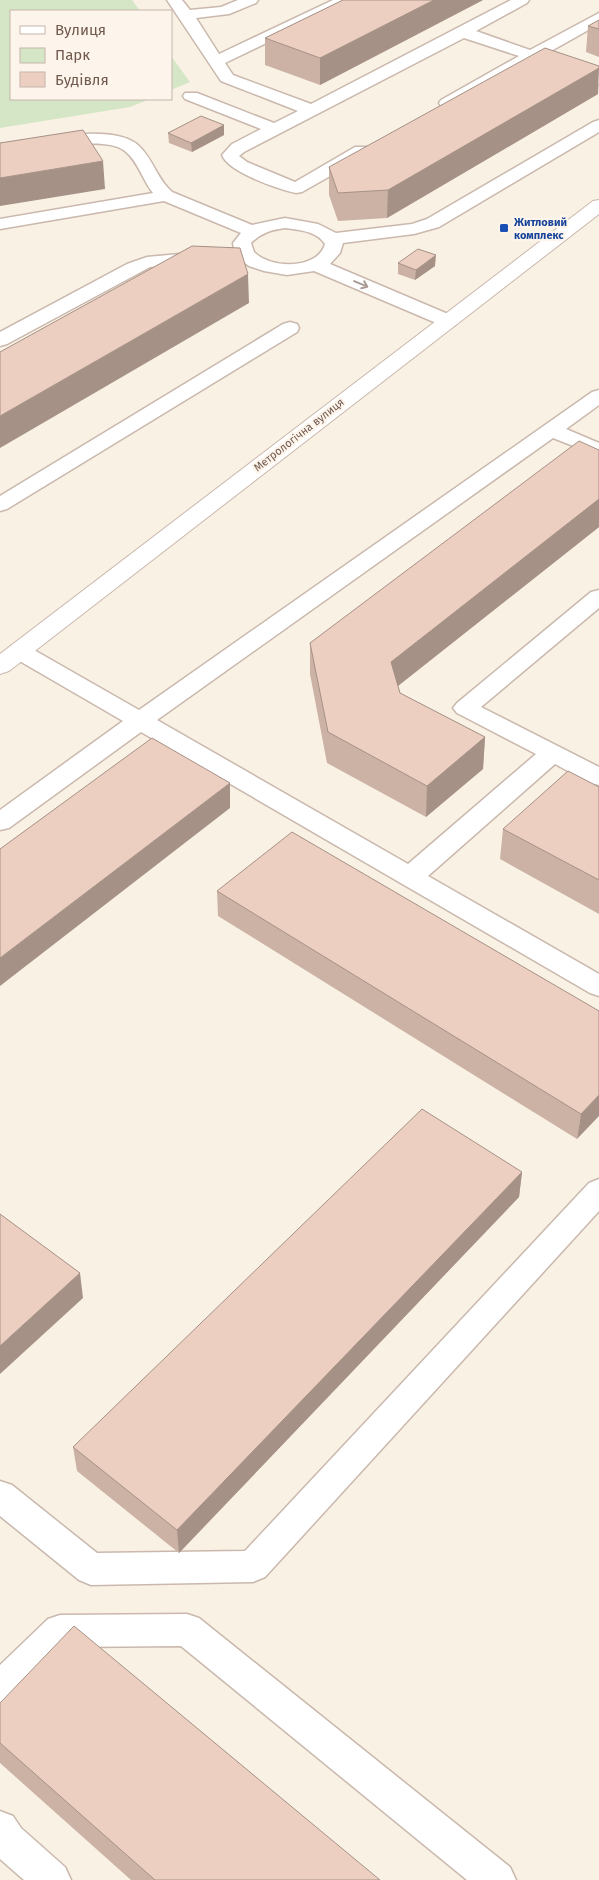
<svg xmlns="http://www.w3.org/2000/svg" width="599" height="1880" viewBox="0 0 599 1880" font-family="'Fira Sans',sans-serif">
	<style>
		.green { fill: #d4e6c5 }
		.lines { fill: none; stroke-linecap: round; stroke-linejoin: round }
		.service-casing { stroke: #cab8ad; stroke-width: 3 }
		.tertiary-casing { stroke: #cab8ad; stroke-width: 2 }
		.service { fill: #fff; fill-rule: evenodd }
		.tertiary { fill: #fff; fill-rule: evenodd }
		.wall { fill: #cbb2a5 }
		.shaded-wall { fill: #a59186 }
		.building { fill: #eccfc0; stroke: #a59186 }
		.oneway { stroke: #a99b94 }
		.transit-dot { fill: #1a4fb4; stroke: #fdf5eb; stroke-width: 2 }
		.labels { text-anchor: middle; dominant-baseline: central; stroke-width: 4.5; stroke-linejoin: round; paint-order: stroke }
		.far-transit-label { font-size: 11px; font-weight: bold; fill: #164399; stroke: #fdf5eb; text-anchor: start }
		.far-street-label { font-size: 11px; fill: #70584d; stroke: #fdf5eb }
	</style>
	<rect width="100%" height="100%" fill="#faf1e5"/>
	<g class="green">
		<path d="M0,0H132L140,11H11V99H150L130,107L0,128Z"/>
		<path d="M171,56L190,82L171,90Z"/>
	</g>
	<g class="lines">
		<defs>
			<g id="service">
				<path d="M167,0H182L190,10L221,7L238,0H258L256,3L229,14L196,18L219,54L333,0H352L350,3L225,63L233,75L311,104L511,0H529L527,3L476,31L530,50L599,13V24L544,55L599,74V84L533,61L453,106H441L439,103L441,100L519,56L464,38L244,152L239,156L247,162L295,182L355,147H367L369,151L367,155L302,192L296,193C278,189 228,172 222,155L232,144L261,129L185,99L183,96L185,93H197L274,123L298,111L221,81Z"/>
				<path d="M599,120V132L439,227L414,234L343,243L340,253L330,264L455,317L457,321L455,325L448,327L441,325L314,271L287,275L264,271L249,266L241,260L150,267L7,344L0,346V332L127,264L147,257L234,249L233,243L241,233L164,201L0,229V219L153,193C143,181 138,161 125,151C103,133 28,152 0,157V147C33,141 113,121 139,146C153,159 157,179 172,192L252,225L285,218L318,224L336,233L412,224L427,219L593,122ZM285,228C299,230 317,231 325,244C318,270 270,269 254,252L251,243C261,233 271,230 285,228Z"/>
				<path d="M290,322L297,324L299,328L297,332L7,509L0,511V496L283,324Z"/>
				<path d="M599,390V405L566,429L599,443V456L553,438L157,720L408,864L536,754L457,713L453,708L457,703L591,592L599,590V608L481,707L599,767V785L590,783L555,764L428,876L599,974V996L590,993L141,732L9,828L0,830V810L123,721L11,656L8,651L11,646L19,644L27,646L139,710L592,392Z"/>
				<path d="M599,1179V1211L265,1577L253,1582L91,1585L79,1580L0,1516V1481L12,1485L97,1553L245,1551L589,1183Z"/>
				<path d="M187,1614L199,1618L510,1867L516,1880H467L181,1646L67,1647L12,1701L0,1706V1665L48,1619L60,1615Z"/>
				<path d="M0,1811L13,1816L21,1828L65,1867L71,1880H24L0,1859Z"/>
			</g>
			<path id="tertiary" d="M599,200V214L9,671L0,674V654L593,201Z"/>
		</defs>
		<use href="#service" class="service-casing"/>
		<use href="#tertiary" class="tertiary-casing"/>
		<use href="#service" class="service"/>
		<use href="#tertiary" class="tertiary"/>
	</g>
	<g class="wall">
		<path d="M343,0H483L320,85L265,65V38Z"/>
		<path d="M599,20V57L586,52L588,26Z"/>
		<path d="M598,94L387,218L338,221L329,195V167Z"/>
		<path d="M224,125V135L192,152L169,143L168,133Z"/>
		<path d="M398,263L435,266L415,280L398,274Z"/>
		<path d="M599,450V527L398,686L400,693L485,737L483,769L426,817L327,763L310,674V643Z"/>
		<path d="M599,787V914L500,859L503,829Z"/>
		<path d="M217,891L599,1011L577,1139L218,916Z"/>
		<path d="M522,1172L519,1197L179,1553L77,1471L73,1447Z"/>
		<path d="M0,1703L380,1880H131L0,1763Z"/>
	</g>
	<g class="shaded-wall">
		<path d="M434,0H483L320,85V58Z"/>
		<path d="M599,68L598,94L387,218L388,190Z"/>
		<path d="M224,125V135L192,152L191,143Z"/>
		<path d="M103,161L105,189L0,206V178Z"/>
		<path d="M436,255L435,266L415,280L416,270Z"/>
		<path d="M248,274L249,303L0,448V416Z"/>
		<path d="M599,499V527L389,693L391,662Z"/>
		<path d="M485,737L483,769L426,817L427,786Z"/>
		<path d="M230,783V808L0,986V958Z"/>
		<path d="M599,1095V1116L577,1139L581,1114Z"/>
		<path d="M522,1172L519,1197L179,1553L177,1530Z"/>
		<path d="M80,1273L83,1298L0,1374V1346Z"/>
	</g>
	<g class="building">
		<path d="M343,0H434L320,58L265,38Z"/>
		<path d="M599,20V29L588,26Z"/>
		<path d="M545,48L599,66V68L388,190L338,193L329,167Z"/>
		<path d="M201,116L224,125L191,143L168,133Z"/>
		<path d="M83,130L103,161L0,178V143Z"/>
		<path d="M192,246L240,248L248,274L0,416V352Z"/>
		<path d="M418,249L436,255L416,270L398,263Z"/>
		<path d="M579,441L599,450V499L391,662L400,693L485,737L427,786L328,732L310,643Z"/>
		<path d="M152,738L230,783L0,958V849Z"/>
		<path d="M568,771L599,787V880L503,829Z"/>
		<path d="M292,832L599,1011V1095L581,1114L217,891Z"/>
		<path d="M422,1109L522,1172L177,1530L73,1447Z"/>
		<path d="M0,1214L80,1273L0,1346Z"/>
		<path d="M74,1626L380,1880H155L0,1743V1703Z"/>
	</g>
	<defs><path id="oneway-shaft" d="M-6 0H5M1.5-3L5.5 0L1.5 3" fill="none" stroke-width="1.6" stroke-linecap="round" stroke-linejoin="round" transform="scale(1.25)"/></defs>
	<use class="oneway" href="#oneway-shaft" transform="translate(361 284) rotate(23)"/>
	<rect class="transit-dot" x="499" y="223" width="10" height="10" rx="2.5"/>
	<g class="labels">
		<g class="far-transit-label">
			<text x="514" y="222">Житловий<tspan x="514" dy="13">комплекс</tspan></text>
		</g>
		<g class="far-street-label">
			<text transform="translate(299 435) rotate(-38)">Метрологічна вулиця</text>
		</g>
	</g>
	<rect x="10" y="10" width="162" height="90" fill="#fdf5eb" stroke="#c5b6ac"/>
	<rect x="20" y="26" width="25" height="8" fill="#ffffff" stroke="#c5b6ac"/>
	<text x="55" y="35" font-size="15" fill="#70584d">Вулиця</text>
	<rect x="20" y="48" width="25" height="15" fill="#d4e6c5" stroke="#c5b6ac"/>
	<text x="55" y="60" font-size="15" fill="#70584d">Парк</text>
	<rect x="20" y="72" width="25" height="15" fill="#eccfc0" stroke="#c5b6ac"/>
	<text x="55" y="85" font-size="15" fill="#70584d">Будівля</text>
</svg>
